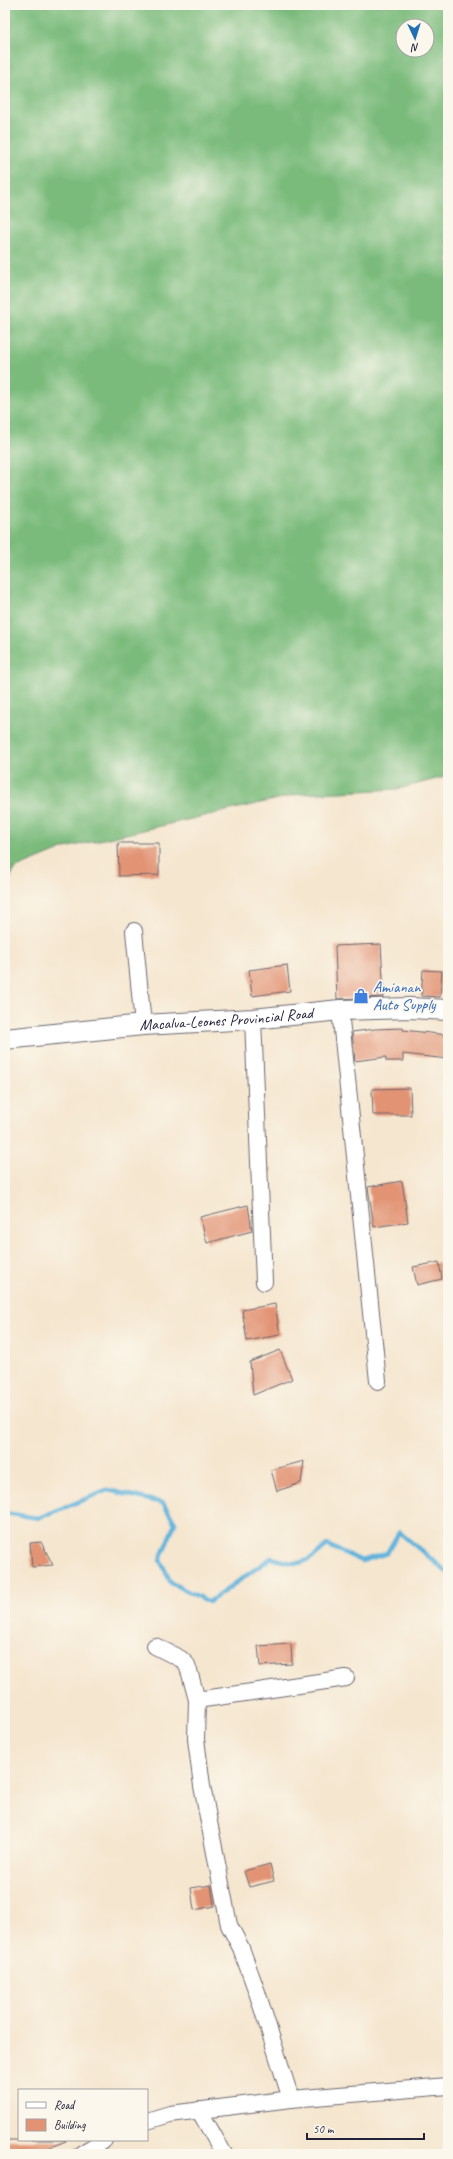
<svg xmlns="http://www.w3.org/2000/svg" width="453" height="2159" viewBox="0 0 453 2159" font-family="Caveat,sans-serif">
	<style>
		.forest { fill: #7abb7c; stroke: #4e6e5c; fill-rule: evenodd }
		.lines { fill: none; stroke-linecap: round; stroke-linejoin: round }
		.stream { stroke: #61b3dc; stroke-width: 4.5 }
		.building { fill: #e29373 }
		.minor-casing { stroke: #6c676f; stroke-width: 18 }
		.tertiary-casing { stroke: #6c676f; stroke-width: 22 }
		.minor { stroke: #fff; stroke-width: 16 }
		.tertiary { stroke: #fff; stroke-width: 20 }
		.labels { text-anchor: middle; dominant-baseline: central; stroke-width: 3.5; stroke-linejoin: round; paint-order: stroke }
		.shop-label { font-size: 16px; fill: #366cbe; stroke: #fbf7ec; text-anchor: start }
		.street-label { font-size: 16px; fill: #22223b; stroke: #fbf7ec }
	</style>
	<rect width="100%" height="100%" fill="#fbf7ec"/>
	<filter id="ink" filterUnits="userSpaceOnUse"><feTurbulence type="fractalNoise" baseFrequency=".025" numOctaves="2"/><feDisplacementMap in="SourceGraphic" scale="8" xChannelSelector="R" yChannelSelector="G"/><feConvolveMatrix kernelMatrix="1 2 1 2 8 2 1 2 1" color-interpolation-filters="sRGB"/></filter>
	<filter id="wash" filterUnits="userSpaceOnUse"><feTurbulence type="fractalNoise" baseFrequency=".012" numOctaves="4" result="noise"/><feDisplacementMap in="SourceGraphic" scale="16" xChannelSelector="R" yChannelSelector="G"/><feGaussianBlur stdDeviation="0.9" result="paint"/><feColorMatrix in="noise" values="0 0 0 0 0 0 0 0 0 0 0 0 0 0 0 0 0 1.4 0 .05"/><feComposite in="paint" operator="in"/></filter>
	<g filter="url(#wash)">
		<rect width="100%" height="100%" fill="#f5e6cf"/>
		<path class="forest" d="M5,5H448V776L398,789L300,794L65,848L14,869L5,892ZM403,26H427V50H403Z"/>
		<g class="lines">
			<path class="stream" d="M5,1513L38,1518L108,1490L163,1503L175,1523L160,1560L171,1583L209,1602L271,1558C301,1566 304,1566 327,1545L362,1561L387,1553L399,1532L448,1573"/>
		</g>
		<g id="blocks">
			<g class="building">
				<path d="M118,843H159V875L119,876Z"/>
				<path d="M381,944L384,997L337,999L335,946Z"/>
				<path d="M287,965L290,991L252,996L249,970Z"/>
				<path d="M423,970L442,971L440,997L421,996Z"/>
				<path d="M403,1028V1030L448,1035V1059L403,1054V1061H386V1057L355,1061L352,1032L375,1029Z"/>
				<path d="M410,1088L411,1115H373L372,1089Z"/>
				<path d="M402,1181L408,1222L374,1227L368,1187Z"/>
				<path d="M248,1205L252,1231L207,1243L200,1217Z"/>
				<path d="M439,1262L442,1279L417,1285L413,1267Z"/>
				<path d="M275,1304L280,1335L247,1341L242,1310Z"/>
				<path d="M280,1350L292,1379L253,1395L250,1362Z"/>
				<path d="M304,1461L301,1483L277,1491L271,1470Z"/>
				<path d="M41,1542L53,1565L32,1567L30,1543Z"/>
				<path d="M291,1644L292,1664L260,1666L258,1646Z"/>
				<path d="M270,1864L274,1881L249,1887L244,1871Z"/>
				<path d="M211,1885L214,1906L194,1910L191,1888Z"/>
				<path d="M8,2140H66V2141L32,2154H7Z"/>
			</g>
		</g>
	</g>
	<g filter="url(#ink)">
		<use href="#blocks" fill-opacity="0" stroke="#6c676f" stroke-width="1"/>
		<g class="lines">
			<defs>
				<g id="minor">
					<path d="M134,931L143,1025"/>
					<path d="M340,1010L378,1381"/>
					<path d="M253,1019L264,1282"/>
					<path d="M155,1646L181,1659L187,1665L190,1674L197,1700L196,1739L202,1786L229,1925L241,1948L257,1992L291,2099"/>
					<path d="M197,1700L346,1678"/>
					<path d="M199,2110L224,2154"/>
					<path d="M147,2121L170,2114L291,2099L448,2086"/>
					<path d="M81,2154L104,2140"/>
				</g>
				<g id="tertiary">
					<path id="s1" d="M5,1039L143,1025L253,1019L340,1010L410,1008L448,1010"/>
				</g>
			</defs>
			<use href="#minor" class="minor-casing"/>
			<use href="#tertiary" class="tertiary-casing"/>
			<use href="#minor" class="minor"/>
			<use href="#tertiary" class="tertiary"/>
		</g>
	</g>
	<defs>
		<symbol id="shop-bare" viewBox="-9 -9 18 18"><path d="M-5-2.5h2.3a2.7 3.5 0 0 1 5.4 0H5L5.5 6h-11ZM-1.5-2.5h3a1.5 2.3 0 0 0-3 0Z" fill="#3f7fe0" stroke="#fbf7ec" stroke-width="2.5" paint-order="stroke"/></symbol>
	</defs>
	<g fill-rule="evenodd">
		<use href="#shop-bare" x="350" y="985" width="22" height="22"/>
	</g>
	<g class="labels">
		<g class="shop-label">
			<text x="373" y="987">Amianan<tspan x="373" dy="18">Auto Supply</tspan></text>
		</g>
		<g class="street-label">
			<text stroke="none"><textPath href="#s1" startOffset="222">Macalva-Leones Provincial Road</textPath></text>
		</g>
	</g>
	<rect width="453" height="2159" fill="none" stroke="#fbf7ec" stroke-width="20"/>
	<rect x="18" y="2089" width="130" height="52" fill="#fbf7ec" stroke="#a4a2a5"/>
	<rect x="26" y="2102" width="20" height="6" fill="#ffffff" stroke="#a4a2a5"/>
	<text x="54" y="2109" font-size="12" fill="#22223b">Road</text>
	<rect x="26" y="2119" width="20" height="12" fill="#e29373" stroke="#a4a2a5"/>
	<text x="54" y="2129" font-size="12" fill="#22223b">Building</text>
	<g transform="translate(415 38) rotate(176)"><circle r="19" fill="#fbf7ec" stroke="#a4a2a5"/>
	<path d="M0-3L7 15L0 10L-7 15Z" fill="#1f6fb2"/>
	<text y="-6" font-size="11" font-weight="bold" text-anchor="middle" fill="#22223b">N</text>
	</g>
	<path d="M307 2133v6h117v-6" fill="none" stroke="#22223b" stroke-width="2"/>
	<text x="313" y="2133" font-size="12" fill="#22223b" stroke="#fbf7ec" stroke-width="3" paint-order="stroke">50 m</text>
</svg>
